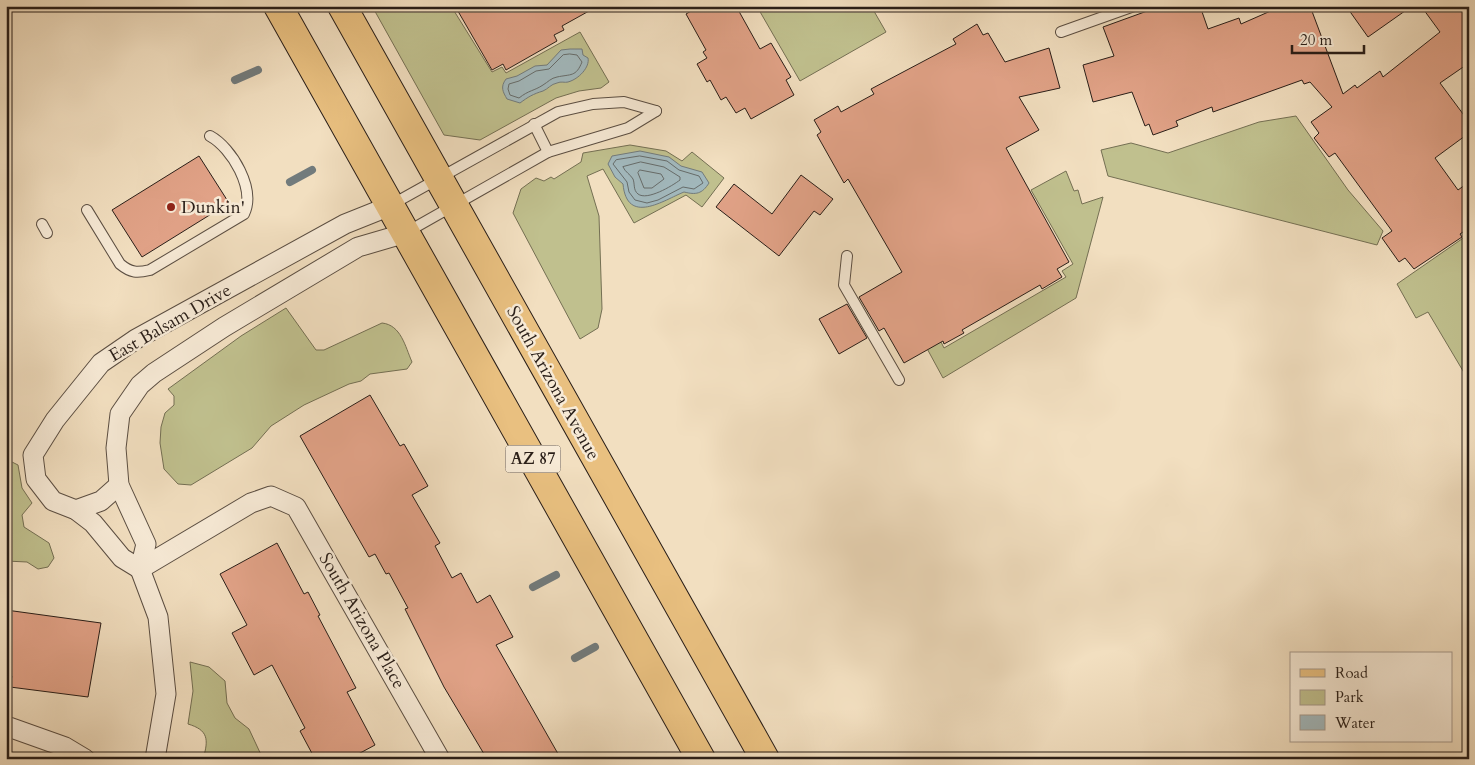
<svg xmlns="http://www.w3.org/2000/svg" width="1475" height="765" viewBox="0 0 1475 765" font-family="Cardo,serif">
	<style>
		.green { fill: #c0c08e; stroke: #746f53 }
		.water { fill: #a2b9be; stroke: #727b7c }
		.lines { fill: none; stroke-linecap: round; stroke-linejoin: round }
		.shore { stroke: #666c6b; stroke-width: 1 }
		.stream { stroke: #727b7c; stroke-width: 8 }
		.building { fill: #e1a287; stroke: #291e18 }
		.service-casing { stroke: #5b4e42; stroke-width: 12 }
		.minor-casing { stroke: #5b4e42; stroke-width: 21 }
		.primary-casing { stroke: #291e18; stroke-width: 30 }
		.service { stroke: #f7ead6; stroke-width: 10 }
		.minor { stroke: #f7ead6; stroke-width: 19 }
		.primary { stroke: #e9c080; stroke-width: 28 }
		.poi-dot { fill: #8f2418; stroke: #f7ead6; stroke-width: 2 }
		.labels { text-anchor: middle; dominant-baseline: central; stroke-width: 5; stroke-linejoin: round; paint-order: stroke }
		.shield { fill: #f7ead6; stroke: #675b51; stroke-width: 1 }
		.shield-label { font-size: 16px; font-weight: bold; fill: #291e18 }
		.poi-label { font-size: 18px; fill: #291e18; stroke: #f7ead6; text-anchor: start }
		.street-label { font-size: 18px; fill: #291e18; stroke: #f7ead6 }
	</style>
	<rect width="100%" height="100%" fill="#f2dfc0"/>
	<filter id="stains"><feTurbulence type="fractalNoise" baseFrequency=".004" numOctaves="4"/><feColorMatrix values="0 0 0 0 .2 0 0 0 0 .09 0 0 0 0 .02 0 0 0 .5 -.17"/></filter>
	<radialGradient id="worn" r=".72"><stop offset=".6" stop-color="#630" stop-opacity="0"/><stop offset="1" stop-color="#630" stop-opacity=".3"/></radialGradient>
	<g class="green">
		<path d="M372,6H451L492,72L502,67L506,73L580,32L609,82L601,88L579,91L556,98L480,140L444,135Z"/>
		<path d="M767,6H871L886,32L800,81L759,10Z"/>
		<path d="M1296,116L1348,190L1383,231L1377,245L1108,176L1101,150L1131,143L1168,153L1259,122Z"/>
		<path d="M630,145L666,151L682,161L692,152L724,178L702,207L686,195L634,223L603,169L587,176L599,216L602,309L598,328L580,339L513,213L521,189L536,178L544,181L551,177L554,179L581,162L583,153Z"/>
		<path d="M1066,171L1074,191L1078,190L1082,204L1103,197L1076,298L943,378L924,343L939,338L944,348L1066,277L1062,271L1073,264L1031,190Z"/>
		<path d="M1469,234V381L1428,312L1416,318L1397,284Z"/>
		<path d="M286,308L316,350H324L382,323C401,325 405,346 412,362L407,369L370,374L361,381L349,384L304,405L271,426L252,448L191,485L178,484L164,469L160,443L161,427L165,413L174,405V396L168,389L241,336Z"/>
		<path d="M6,459L18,465L22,488L32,503L22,515L24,527L49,543L54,558L48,567L38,569L27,562L6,561Z"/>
		<path d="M190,662L209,667L225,681L227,703L235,718L249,729L263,759H203C209,739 208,730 188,724L193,691Z"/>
	</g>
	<g class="water">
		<path d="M570,49H582L583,55L588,58C590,67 579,79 568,82C565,83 561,81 557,83C551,84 548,89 543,91C533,94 528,97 520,103L507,99C503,92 500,87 506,79L517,76L535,66L547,65L561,50Z"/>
		<path d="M640,151L669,157L681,166L702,172L709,183C702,194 696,195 684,192C664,200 627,226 623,184L615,177L608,164L612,156Z"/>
	</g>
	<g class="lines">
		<g class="shore">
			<path d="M570,54L577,55L582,62C576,77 571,74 557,77C551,78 548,82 543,85C534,91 529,90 519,98L510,95L508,89L509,84L519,81L536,71L549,69L563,55Z"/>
			<path d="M640,156L667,161L679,170L699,176L703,183L694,189L683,187L658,200L647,203L635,200L629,192L627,182L613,164L616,160Z"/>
			<path d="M641,162L664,167L680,177V180C672,186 647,201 638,194C633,190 635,184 633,179C631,175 625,172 623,167Z"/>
			<path d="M640,170L661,174L664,179L652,188H644L638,173Z"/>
		</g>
		<g class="stream">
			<path d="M235,80L258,70"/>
			<path d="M290,182L312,170"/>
			<path d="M533,587L556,575"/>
			<path d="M575,658L595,647"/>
			<path d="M651,759L656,757"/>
		</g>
	</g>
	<g class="building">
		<path d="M455,6H598L562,26L564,30L554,35L557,41L506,70L503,64L492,70Z"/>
		<path d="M700,6H736L760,49L771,43L791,77L786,80L794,95L751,119L745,108L736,113L726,97L721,100L710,80L707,82L697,64L707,58L703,52L706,50L686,14Z"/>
		<path d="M1161,6H1200L1208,29L1239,18L1241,24L1282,6H1310L1343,94L1355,85L1357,88L1380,71L1383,77L1440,32L1421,6H1469V63L1440,83L1469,122V133L1435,158L1458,190L1469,182V228L1460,234L1462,237L1414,269L1405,258L1399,262L1382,238L1392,231L1335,153L1329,157L1314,138L1319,133L1311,122L1332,107L1310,82L1304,84L1302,80L1213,112L1212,107L1176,121L1178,126L1153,135L1149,124L1145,126L1132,92L1093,102L1083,65L1114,56L1103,27Z"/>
		<path d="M1346,6H1412L1368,37Z"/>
		<path d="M977,24L983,35L988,33L1005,62L1049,48L1060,88L1019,97L1039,130L1006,148L1069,262L1057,269L1062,277L1042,289L1040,285L962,330L964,333L944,344L943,341L904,363L884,328L879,331L859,297L902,272L848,179L844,183L817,135L821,132L814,120L838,106L841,112L874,94L871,89L956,44L953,39Z"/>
		<path d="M199,156L229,203L142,257L112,210Z"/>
		<path d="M801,175L833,199L820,215L814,211L779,256L716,207L734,184L772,214Z"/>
		<path d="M847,304L867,338L839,354L819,319Z"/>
		<path d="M370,395L400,446L404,444L428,486L412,495L440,543L435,546L452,578L461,573L477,603L490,595L513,637L496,645L561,759H487L444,687L405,609L408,608L389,573L386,574L375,554L369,557L300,436Z"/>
		<path d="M277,543L304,594L308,592L320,615L318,616L356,688L347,692L375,745L349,759H315L300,731L305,728L272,665L254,675L232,633L247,625L220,574Z"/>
		<path d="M6,610L101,623L88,697L10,687L12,676H6Z"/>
	</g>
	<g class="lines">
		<defs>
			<g id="service">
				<path d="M1061,32L1134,6"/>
				<path d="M534,124L548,152"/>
				<path d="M391,205L558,112L593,104L624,102L656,111"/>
				<path d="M87,210L120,264C131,273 137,273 150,270L244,214C256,189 232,148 210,136"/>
				<path d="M42,224L47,233"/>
				<path d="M407,232L548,152L628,128L656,111"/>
				<path d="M847,256L844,285L899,380"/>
			</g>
			<g id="minor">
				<path d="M76,510L101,501L119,485"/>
				<path d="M140,569L122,558L93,523L76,510L53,501L36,479L33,455L55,420L101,363L136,339L345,224L390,206"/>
				<path d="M140,569L251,503L271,496L296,507L440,759"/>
				<path d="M6,726L65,747L85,759"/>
				<path d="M155,759L166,694L158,617L140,569L146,544L119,485L116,448L120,414L140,385L154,373L224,327L358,247L406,233"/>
			</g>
			<g id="primary">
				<path d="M278,6L701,759"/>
				<path d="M342,6L765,759"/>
			</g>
		</defs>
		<use href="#service" class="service-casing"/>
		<use href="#minor" class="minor-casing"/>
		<use href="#primary" class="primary-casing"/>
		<use href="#service" class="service"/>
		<use href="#minor" class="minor"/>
		<use href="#primary" class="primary"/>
	</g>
	<circle class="poi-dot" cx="171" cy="207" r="5"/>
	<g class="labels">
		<rect class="shield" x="505.5" y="445.5" width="55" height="27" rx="4"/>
		<g class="shield-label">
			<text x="533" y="459">AZ 87</text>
		</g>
		<g class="poi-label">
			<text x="181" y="207">Dunkin'</text>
		</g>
		<g class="street-label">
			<text transform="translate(170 323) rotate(-30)">East Balsam Drive</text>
			<text transform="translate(553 383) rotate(61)">South Arizona Avenue</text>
			<text transform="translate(362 621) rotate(60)">South Arizona Place</text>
		</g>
	</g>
	<rect width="1475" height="765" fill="none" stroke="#f2dfc0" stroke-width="25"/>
	<rect x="8" y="8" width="1460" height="750" fill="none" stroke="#291e18" stroke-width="2.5"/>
	<rect x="12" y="12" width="1450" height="740" fill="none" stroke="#291e18"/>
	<rect x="1290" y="652" width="162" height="90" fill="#f7ead6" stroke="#a5988a"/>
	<rect x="1300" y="669" width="25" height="8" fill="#e9c080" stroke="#a5988a"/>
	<text x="1335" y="678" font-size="15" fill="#291e18">Road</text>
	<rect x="1300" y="690" width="25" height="15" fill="#c0c08e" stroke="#a5988a"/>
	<text x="1335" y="702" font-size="15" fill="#291e18">Park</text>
	<rect x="1300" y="715" width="25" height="15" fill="#a2b9be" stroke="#a5988a"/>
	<text x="1335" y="728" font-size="15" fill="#291e18">Water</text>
	<path d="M1292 45v8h72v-8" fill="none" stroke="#291e18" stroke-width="2.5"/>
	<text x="1300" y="45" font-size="15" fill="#291e18" stroke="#f7ead6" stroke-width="4" paint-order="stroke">20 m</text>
	<rect width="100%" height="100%" filter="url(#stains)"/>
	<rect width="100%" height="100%" fill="url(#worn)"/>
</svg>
